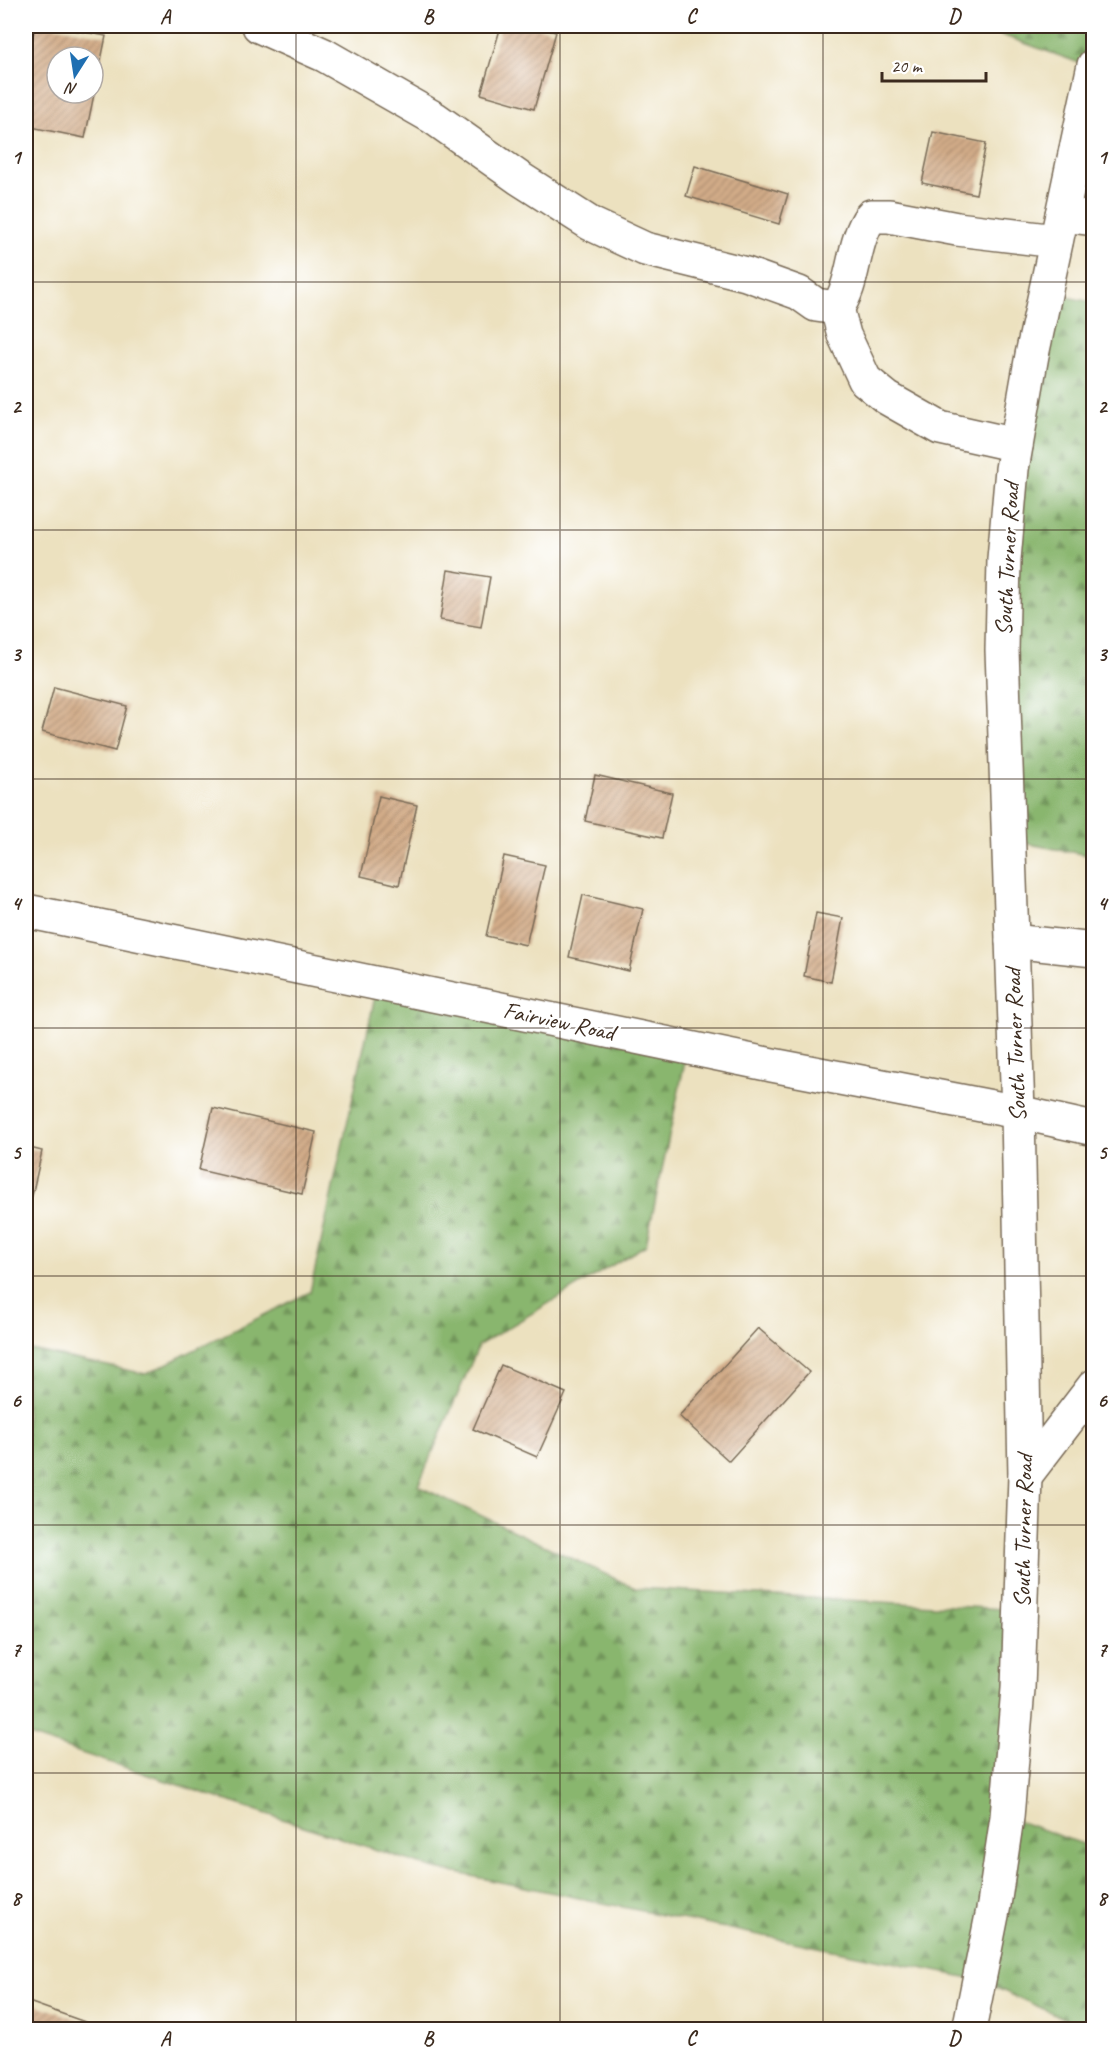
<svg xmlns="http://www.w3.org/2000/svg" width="1119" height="2055" viewBox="0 0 1119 2055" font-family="Caveat,sans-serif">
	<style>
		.forest { fill: url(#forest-firs); stroke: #627046; stroke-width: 1.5 }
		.building { fill: url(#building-hatch); fill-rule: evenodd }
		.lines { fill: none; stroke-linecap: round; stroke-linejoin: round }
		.minor-casing { stroke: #796a56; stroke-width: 36 }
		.minor { stroke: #fff; stroke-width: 33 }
		.grid { fill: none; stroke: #3b2a1e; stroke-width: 1.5; stroke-opacity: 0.55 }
		.labels { text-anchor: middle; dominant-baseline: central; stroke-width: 5; stroke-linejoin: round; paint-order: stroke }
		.street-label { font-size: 24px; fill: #3b2a1e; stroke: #fff }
		.neatline { fill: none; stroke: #3b2a1e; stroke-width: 2 }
		.grid-label { font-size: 20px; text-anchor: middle; font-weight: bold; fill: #3b2a1e }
	</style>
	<defs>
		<pattern id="forest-firs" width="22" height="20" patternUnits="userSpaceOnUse" patternTransform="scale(1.5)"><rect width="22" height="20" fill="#89b66e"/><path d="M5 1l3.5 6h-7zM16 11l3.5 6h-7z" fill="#71945a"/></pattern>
		<pattern id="building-hatch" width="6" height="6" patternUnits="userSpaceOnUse" patternTransform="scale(1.5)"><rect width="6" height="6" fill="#d2ac88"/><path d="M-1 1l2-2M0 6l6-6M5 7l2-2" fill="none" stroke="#ac8c6f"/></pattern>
	</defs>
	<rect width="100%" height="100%" fill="#fff"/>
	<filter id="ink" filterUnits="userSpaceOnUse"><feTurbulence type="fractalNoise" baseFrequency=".0167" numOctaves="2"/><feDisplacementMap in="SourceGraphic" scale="12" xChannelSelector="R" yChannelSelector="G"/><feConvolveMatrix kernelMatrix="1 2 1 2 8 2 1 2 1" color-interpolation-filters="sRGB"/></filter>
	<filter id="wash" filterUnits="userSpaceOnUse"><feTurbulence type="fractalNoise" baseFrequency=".008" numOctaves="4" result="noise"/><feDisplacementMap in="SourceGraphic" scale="24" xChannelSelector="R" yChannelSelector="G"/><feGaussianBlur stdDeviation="1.35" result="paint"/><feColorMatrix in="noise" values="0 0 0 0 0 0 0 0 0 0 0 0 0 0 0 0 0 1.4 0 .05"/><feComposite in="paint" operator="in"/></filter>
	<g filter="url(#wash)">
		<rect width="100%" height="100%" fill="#ece1bf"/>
		<g class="forest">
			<path d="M977,26H1093V68Z"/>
			<path d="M1045,293L1093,302V856L1008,840L1002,650Z"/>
			<path d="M378,983L688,1047L646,1245L479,1345L418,1486L635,1588L1021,1610L1007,1817L1093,1848V2029H1088L979,1980L432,1868L26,1735V1349L146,1374L310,1292Z"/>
		</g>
		<g id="blocks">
			<g class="building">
				<path d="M35,26H53L106,36L85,138L26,126V73ZM57,57H93V93H57Z"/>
				<path d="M501,26H531L556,32L534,109L481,94Z"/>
				<path d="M933,132L986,143L976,194L922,183Z"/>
				<path d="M695,166L788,194L779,224L686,196Z"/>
				<path d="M448,570L490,577L481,627L440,620Z"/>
				<path d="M54,687L127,706L115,751L42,732Z"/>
				<path d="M595,775L672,793L662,838L585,821Z"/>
				<path d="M379,796L417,805L399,885L361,876Z"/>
				<path d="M504,856L545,865L526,945L486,936Z"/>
				<path d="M583,895L643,909L629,971L569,957Z"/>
				<path d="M816,913L843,918L831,982L804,976Z"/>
				<path d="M213,1108L316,1132L302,1194L199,1170Z"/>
				<path d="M26,1147L42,1151L32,1196L26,1194Z"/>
				<path d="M758,1328L809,1372L729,1461L679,1416Z"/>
				<path d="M501,1365L566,1393L537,1457L473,1429Z"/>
				<path d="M26,2001L85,2022L83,2030H26Z"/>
			</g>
		</g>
	</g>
	<g filter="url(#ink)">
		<use href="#blocks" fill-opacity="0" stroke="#796a56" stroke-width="1.5"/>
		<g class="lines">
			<defs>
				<g id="minor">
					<path d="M259,26L324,55L434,118L519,178L591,224L645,249L746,274L799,293L816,305L837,308C856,281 851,244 871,216H889L957,229L1056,241"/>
					<path d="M1062,215L1094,219"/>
					<path d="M837,308L844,335L865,380L887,398L940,428L1016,445"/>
					<path d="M26,911L772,1065L1018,1112L1094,1129"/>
					<path d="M1012,941L1094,950"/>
					<path d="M1025,1476L1094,1386"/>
					<path d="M969,2030L994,1905L1007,1817L1018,1689L1025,1476L1018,1112L1002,650L1004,559L1012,469L1032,355L1094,65"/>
				</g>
			</defs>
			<use href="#minor" class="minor-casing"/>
			<use href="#minor" class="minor"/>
		</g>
	</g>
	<path class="grid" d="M296,26V2030M560,26V2030M823,26V2030M26,282H1094M26,530H1094M26,779H1094M26,1028H1094M26,1276H1094M26,1525H1094M26,1773H1094"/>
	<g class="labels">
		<g class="street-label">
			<text transform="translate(1007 559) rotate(-87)">South Turner Road</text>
			<text transform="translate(559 1021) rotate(12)">Fairview Road</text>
			<text transform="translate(1015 1045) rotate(-92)">South Turner Road</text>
			<text transform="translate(1023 1531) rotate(-89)">South Turner Road</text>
		</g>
	</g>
	<rect width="1119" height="2055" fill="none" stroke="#fff" stroke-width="66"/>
	<g transform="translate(75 75) rotate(192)"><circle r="28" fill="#ffffff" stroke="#b1aaa5" stroke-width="1.5"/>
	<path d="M0-4.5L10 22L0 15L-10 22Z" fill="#1f6fb2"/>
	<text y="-9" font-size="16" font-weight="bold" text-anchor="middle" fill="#3b2a1e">N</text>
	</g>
	<path d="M882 72v9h104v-9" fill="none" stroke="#3b2a1e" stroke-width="3"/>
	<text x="891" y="72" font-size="18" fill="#3b2a1e" stroke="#ffffff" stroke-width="4.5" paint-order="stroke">20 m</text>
	<rect x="33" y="33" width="1053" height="1989" class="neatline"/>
	<g class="grid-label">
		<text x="165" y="23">A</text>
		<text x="428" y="23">B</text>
		<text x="691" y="23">C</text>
		<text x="954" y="23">D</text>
		<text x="16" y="164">1</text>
		<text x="1102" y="164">1</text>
		<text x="16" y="413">2</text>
		<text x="1102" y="413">2</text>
		<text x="16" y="661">3</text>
		<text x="1102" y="661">3</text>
		<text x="16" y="910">4</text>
		<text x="1102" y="910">4</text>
		<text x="16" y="1159">5</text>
		<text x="1102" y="1159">5</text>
		<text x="16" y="1407">6</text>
		<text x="1102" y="1407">6</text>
		<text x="16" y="1656">7</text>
		<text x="1102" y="1656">7</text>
		<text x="16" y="1905">8</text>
		<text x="1102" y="1905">8</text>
		<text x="165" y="2045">A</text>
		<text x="428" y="2045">B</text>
		<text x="691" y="2045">C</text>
		<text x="954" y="2045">D</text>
	</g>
</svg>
